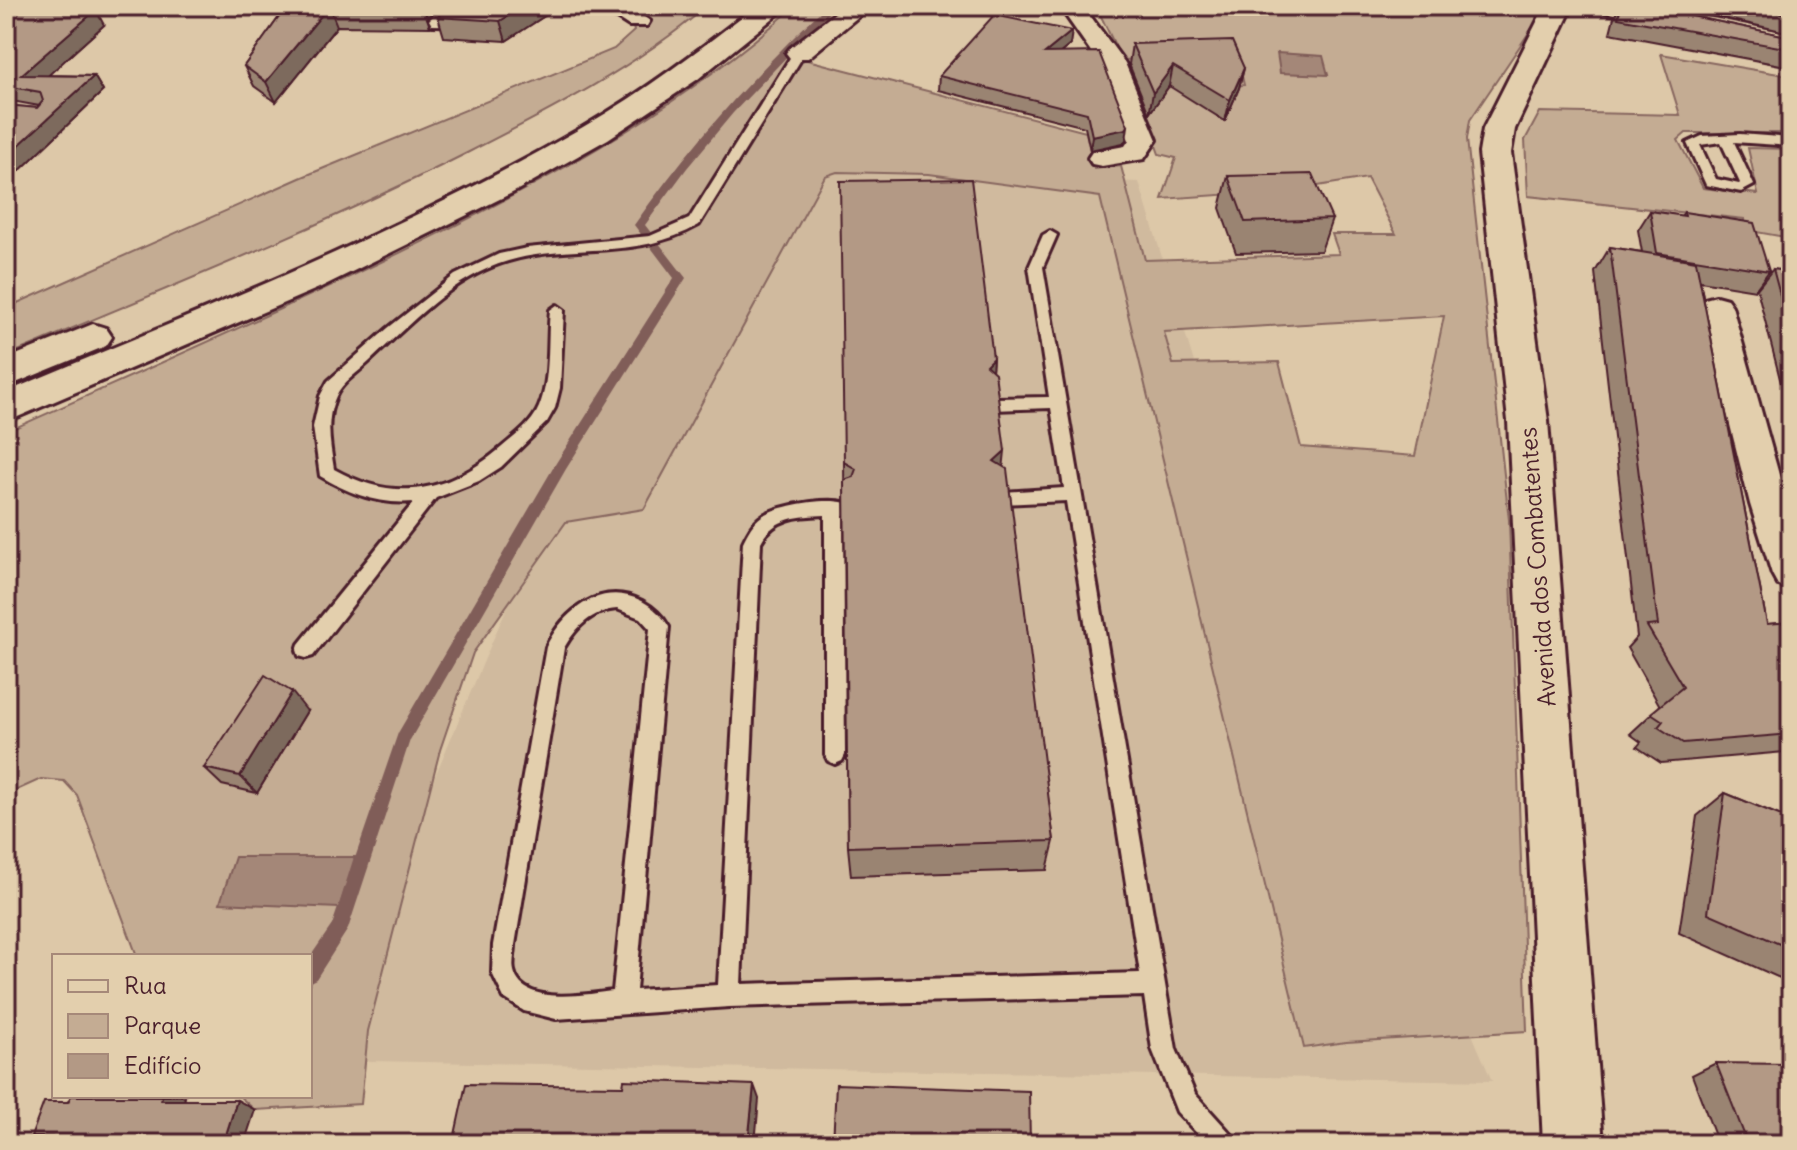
<svg xmlns="http://www.w3.org/2000/svg" width="1797" height="1150" viewBox="0 0 1797 1150" font-family="Delius,sans-serif">
	<style>
		.built { fill: #d0ba9e }
		.green { fill: #c4ac93; stroke: #87665f; stroke-width: 2; fill-rule: evenodd }
		.water { fill: #a48778; stroke: #805d59; stroke-width: 2 }
		.lines { fill: none; stroke-linecap: round; stroke-linejoin: round }
		.stream { fill: #805d59; fill-rule: evenodd }
		.service-casing { stroke: #4a1f2b; stroke-width: 6 }
		.minor-casing { stroke: #4a1f2b; stroke-width: 6 }
		.tertiary-casing { stroke: #4a1f2b; stroke-width: 6 }
		.secondary-casing { stroke: #4a1f2b; stroke-width: 6 }
		.primary-casing { stroke: #4a1f2b; stroke-width: 6 }
		.service { fill: #e3cfad; fill-rule: evenodd }
		.minor { fill: #e3cfad; fill-rule: evenodd }
		.tertiary { fill: #e3cfad; fill-rule: evenodd }
		.secondary { fill: #e3cfad; fill-rule: evenodd }
		.primary { fill: #e3cfad; fill-rule: evenodd }
		.wall { fill: #9a8472; stroke: #4a1f2b; stroke-width: 2 }
		.shaded-wall { fill: #7d6b5d; stroke: #4a1f2b; stroke-width: 2 }
		.building { fill: #b39985; stroke: #4a1f2b; stroke-width: 2 }
		.labels { text-anchor: middle; dominant-baseline: central; stroke-width: 6; stroke-linejoin: round; paint-order: stroke }
		.street-label { font-size: 24px; fill: #4a1f2b; stroke: #e3cfad }
	</style>
	<rect width="100%" height="100%" fill="#ddc8a8"/>
	<filter id="ink" filterUnits="userSpaceOnUse"><feTurbulence type="fractalNoise" baseFrequency=".0125" numOctaves="2"/><feDisplacementMap in="SourceGraphic" scale="16" xChannelSelector="R" yChannelSelector="G"/><feConvolveMatrix kernelMatrix="1 2 1 2 8 2 1 2 1" color-interpolation-filters="sRGB"/></filter>
	<g filter="url(#ink)">
		<path class="built" d="M791,170L1139,182L1218,441L1492,1081L314,1060L550,506Z"/>
		<g class="green">
			<path d="M627,6H707C636,67 548,112 465,154C316,229 160,291 6,356V308L300,178L614,49L634,31Z"/>
			<path d="M795,6H854L788,55L1086,132L1094,169L1121,166L1145,260L1339,254L1332,234H1396L1367,178L1293,190L1162,199L1176,158L1159,154L1135,88L1244,85L1237,55L1122,60L1096,6L1536,8V22L1470,120L1467,139L1509,520L1527,1031L1346,1042L1304,1048L1100,197L929,174L837,172L825,176L644,509L566,522L473,653L440,750L368,1031L361,1104L255,1110L239,1096H310V956H137L77,795L64,781L41,779L6,795V432C133,375 260,320 385,260C532,189 673,115 795,6ZM1444,316L1415,456L1301,447L1279,362L1173,364L1164,332Z"/>
			<path d="M1661,54L1791,76V133H1686L1678,140L1703,188L1758,194L1748,148L1791,149V238L1745,230L1744,219L1528,196L1525,140L1540,112L1680,115Z"/>
		</g>
		<g class="water">
			<path d="M1277,53L1323,56L1328,75L1280,73Z"/>
			<path d="M235,857H355L339,908L220,903Z"/>
		</g>
		<g class="lines">
			<path class="stream" d="M826,6H835L733,113L687,168L645,225L686,278L566,469L410,740L348,929L316,979L310,982V957L332,925L398,733L556,463L674,278L634,225C690,145 755,73 826,6Z"/>
			<defs>
				<g id="service">
					<path d="M799,49L805,53L699,225C636,261 573,242 508,261C454,276 409,325 370,361C359,372 342,382 336,396C325,420 330,444 334,469C396,504 449,492 502,447C515,436 532,424 539,407C551,378 547,341 550,310L557,305L564,310L560,388L555,408L547,422L501,467L479,481L436,498L313,656L306,658L299,656L297,650L299,644L414,502C379,505 350,494 320,476L313,427L320,396L328,381L388,328L455,275L499,254L527,248L650,236L689,219L793,53Z"/>
					<path d="M1740,134L1791,138V146L1734,142L1754,185L1741,192L1706,185L1687,143L1702,136ZM1721,142L1740,183L1739,184L1716,179L1700,145Z"/>
					<path d="M1050,231L1057,235L1043,267L1176,1049L1195,1094L1232,1135L1235,1144H1207L1177,1112L1152,1049L1144,996L729,1007L556,1019L524,1011L504,998L492,973L493,945L546,647C563,611 601,580 642,601C653,607 663,616 669,627L636,990L718,985L743,542C748,532 753,522 762,516C777,505 843,493 855,508L852,513L843,515L845,755L842,761L835,764L828,761L825,755V515C800,516 774,517 761,542L741,984L1140,973L1066,501L1002,504L993,498L1002,492L1064,488L1051,408L994,410L986,404L994,398L1049,397L1029,267L1043,235ZM617,609L640,618L650,629L613,991C587,994 522,1007 514,971C512,963 515,953 515,945L564,648C577,626 592,611 617,609Z"/>
				</g>
				<g id="minor">
					<path d="M443,6H476L464,13L477,14L484,6H509L493,26L432,25L429,20Z"/>
					<path d="M598,6H628L650,21L647,26H629Z"/>
					<path d="M844,6H871L808,58H790L786,53L790,48Z"/>
					<path d="M1059,6H1083L1125,63L1157,140L1144,159L1102,166L1092,164L1088,158L1092,152L1125,146L1129,140L1099,63Z"/>
					<path d="M1716,296L1727,299L1732,306L1791,518V589L1778,585L1772,574L1750,504L1700,306L1705,299Z"/>
				</g>
				<path id="tertiary" d="M1545,6H1573L1515,129L1511,153L1548,421L1603,1144H1543L1508,421L1479,153L1483,129Z"/>
				<path id="secondary" d="M1600,6H1654L1791,34V52L1614,14L1604,12Z"/>
				<g id="primary">
					<path d="M756,6H788L698,79L608,139L514,192L319,288L6,422V392C201,311 399,233 583,127C644,92 700,49 756,6Z"/>
					<path d="M93,324L106,328L112,337L106,346L6,387V359Z"/>
				</g>
			</defs>
			<use href="#service" class="service-casing"/>
			<use href="#minor" class="minor-casing"/>
			<use href="#tertiary" class="tertiary-casing"/>
			<use href="#secondary" class="secondary-casing"/>
			<use href="#primary" class="primary-casing"/>
			<use href="#service" class="service"/>
			<use href="#minor" class="minor"/>
			<use href="#tertiary" class="tertiary"/>
			<use href="#secondary" class="secondary"/>
			<use href="#primary" class="primary"/>
		</g>
		<g class="wall">
			<path d="M6,6L104,25L48,75L94,76L103,91L14,176L6,175V105L37,108L39,106L6,100Z"/>
			<path d="M287,6H440L427,18L430,27L337,26L276,102L254,86L244,66Z"/>
			<path d="M474,6H481L478,9L560,6L506,41L444,37L438,17L475,9Z"/>
			<path d="M1620,6H1644L1791,37V67L1610,33L1614,17Z"/>
			<path d="M1668,6H1791V33Z"/>
			<path d="M1132,44L1244,68L1239,88L1225,121L1169,86L1149,114L1129,64Z"/>
			<path d="M1070,45L1060,53L1126,140L1123,143L1090,150L1085,127L938,90L939,76Z"/>
			<path d="M1228,176L1332,219L1321,251L1236,253L1220,208Z"/>
			<path d="M1650,211L1681,216L1684,212L1769,271L1755,290L1700,281L1767,624L1791,622V748L1785,752L1661,763L1637,747L1641,742L1630,734L1660,706L1627,648L1637,637L1595,272L1610,247L1642,252L1638,230Z"/>
			<path d="M1773,269L1791,272V422L1757,289Z"/>
			<path d="M993,358L992,371L1003,467L1054,841L1047,870L851,876L848,847L844,462Z"/>
			<path d="M307,711L257,793L222,785L204,768Z"/>
			<path d="M1725,793L1791,820V983L1679,933L1697,816Z"/>
			<path d="M1716,1063L1791,1144H1718L1692,1075Z"/>
			<path d="M71,1096H182L185,1097L184,1100H237L255,1110L50,1144L31,1137L68,1102Z"/>
		</g>
		<g class="shaded-wall">
			<path d="M329,6L337,26L276,102L266,82Z"/>
			<path d="M423,6H440L427,18Z"/>
			<path d="M524,6H560L506,41L500,21Z"/>
			<path d="M96,10L104,25L31,91L21,75Z"/>
			<path d="M1072,31L1070,45L1043,67L1045,53Z"/>
			<path d="M1173,66L1169,86L1149,114L1153,93Z"/>
			<path d="M1244,68L1239,88L1225,121L1230,100Z"/>
			<path d="M94,76L103,91L14,176L6,165V157Z"/>
			<path d="M1128,126L1126,140L1123,143L1090,150L1092,136Z"/>
			<path d="M993,358L990,397L986,365Z"/>
			<path d="M1005,451L1001,489L994,461Z"/>
			<path d="M292,692L307,711L257,793L240,776Z"/>
			<path d="M754,1085L759,1099L755,1144H748Z"/>
			<path d="M162,1096H182L185,1097L181,1109L161,1100Z"/>
			<path d="M237,1100L255,1110L244,1144H223Z"/>
		</g>
		<g class="building">
			<path d="M6,6L96,10L21,75L94,76L6,157V105L37,108L43,101L40,92L6,86Z"/>
			<path d="M287,6H329L266,82L244,66Z"/>
			<path d="M357,6H423V7Z"/>
			<path d="M490,6H524L500,21L438,17L444,8L487,9Z"/>
			<path d="M1621,6H1644L1791,37V49L1618,18Z"/>
			<path d="M1748,6H1791V15Z"/>
			<path d="M994,15L1072,31L1045,53L1099,52L1128,126L1126,129L1092,136L1087,113L939,76Z"/>
			<path d="M1232,41L1244,68L1230,100L1173,66L1153,93L1132,44Z"/>
			<path d="M1312,174L1332,219L1245,222L1228,176Z"/>
			<path d="M971,179L993,358L986,365L995,373L1005,451L994,461L1007,469L1054,841L848,847L844,480L853,477L856,469L844,462L840,181Z"/>
			<path d="M1650,211L1685,216L1684,212L1754,223L1769,271L1657,253Z"/>
			<path d="M1610,247L1696,261L1767,624L1791,622V686L1785,687L1791,697V734L1683,743L1658,727L1663,721L1651,713L1683,687L1647,626L1658,625Z"/>
			<path d="M1773,269L1791,272V336Z"/>
			<path d="M265,675L292,692L240,776L204,768Z"/>
			<path d="M1725,793L1791,820V949L1708,913Z"/>
			<path d="M1716,1063L1791,1064V1144H1748Z"/>
			<path d="M624,1080L754,1085L748,1144H453L466,1084L623,1086Z"/>
			<path d="M836,1084L1029,1091L1030,1144H833Z"/>
			<path d="M71,1096H162L161,1100H237L223,1144H50L52,1137H31L44,1102H68Z"/>
		</g>
	</g>
	<g class="labels">
		<g class="street-label">
			<text transform="translate(1537 567) rotate(-94)">Avenida dos Combatentes</text>
		</g>
	</g>
	<rect width="1797" height="1150" fill="none" stroke="#e3cfad" stroke-width="32"/>
	<rect x="16" y="16" width="1765" height="1118" fill="none" stroke="#4a1f2b" stroke-width="3" filter="url(#ink)"/>
	<rect x="52" y="954" width="260" height="144" fill="#e3cfad" stroke="#a68979" stroke-width="2"/>
	<rect x="68" y="980" width="40" height="12" fill="#e3cfad" stroke="#a68979" stroke-width="2"/>
	<text x="124" y="994" font-size="24" fill="#4a1f2b">Rua</text>
	<rect x="68" y="1014" width="40" height="24" fill="#c4ac93" stroke="#a68979" stroke-width="2"/>
	<text x="124" y="1034" font-size="24" fill="#4a1f2b">Parque</text>
	<rect x="68" y="1054" width="40" height="24" fill="#b39985" stroke="#a68979" stroke-width="2"/>
	<text x="124" y="1074" font-size="24" fill="#4a1f2b">Edifício</text>
</svg>
